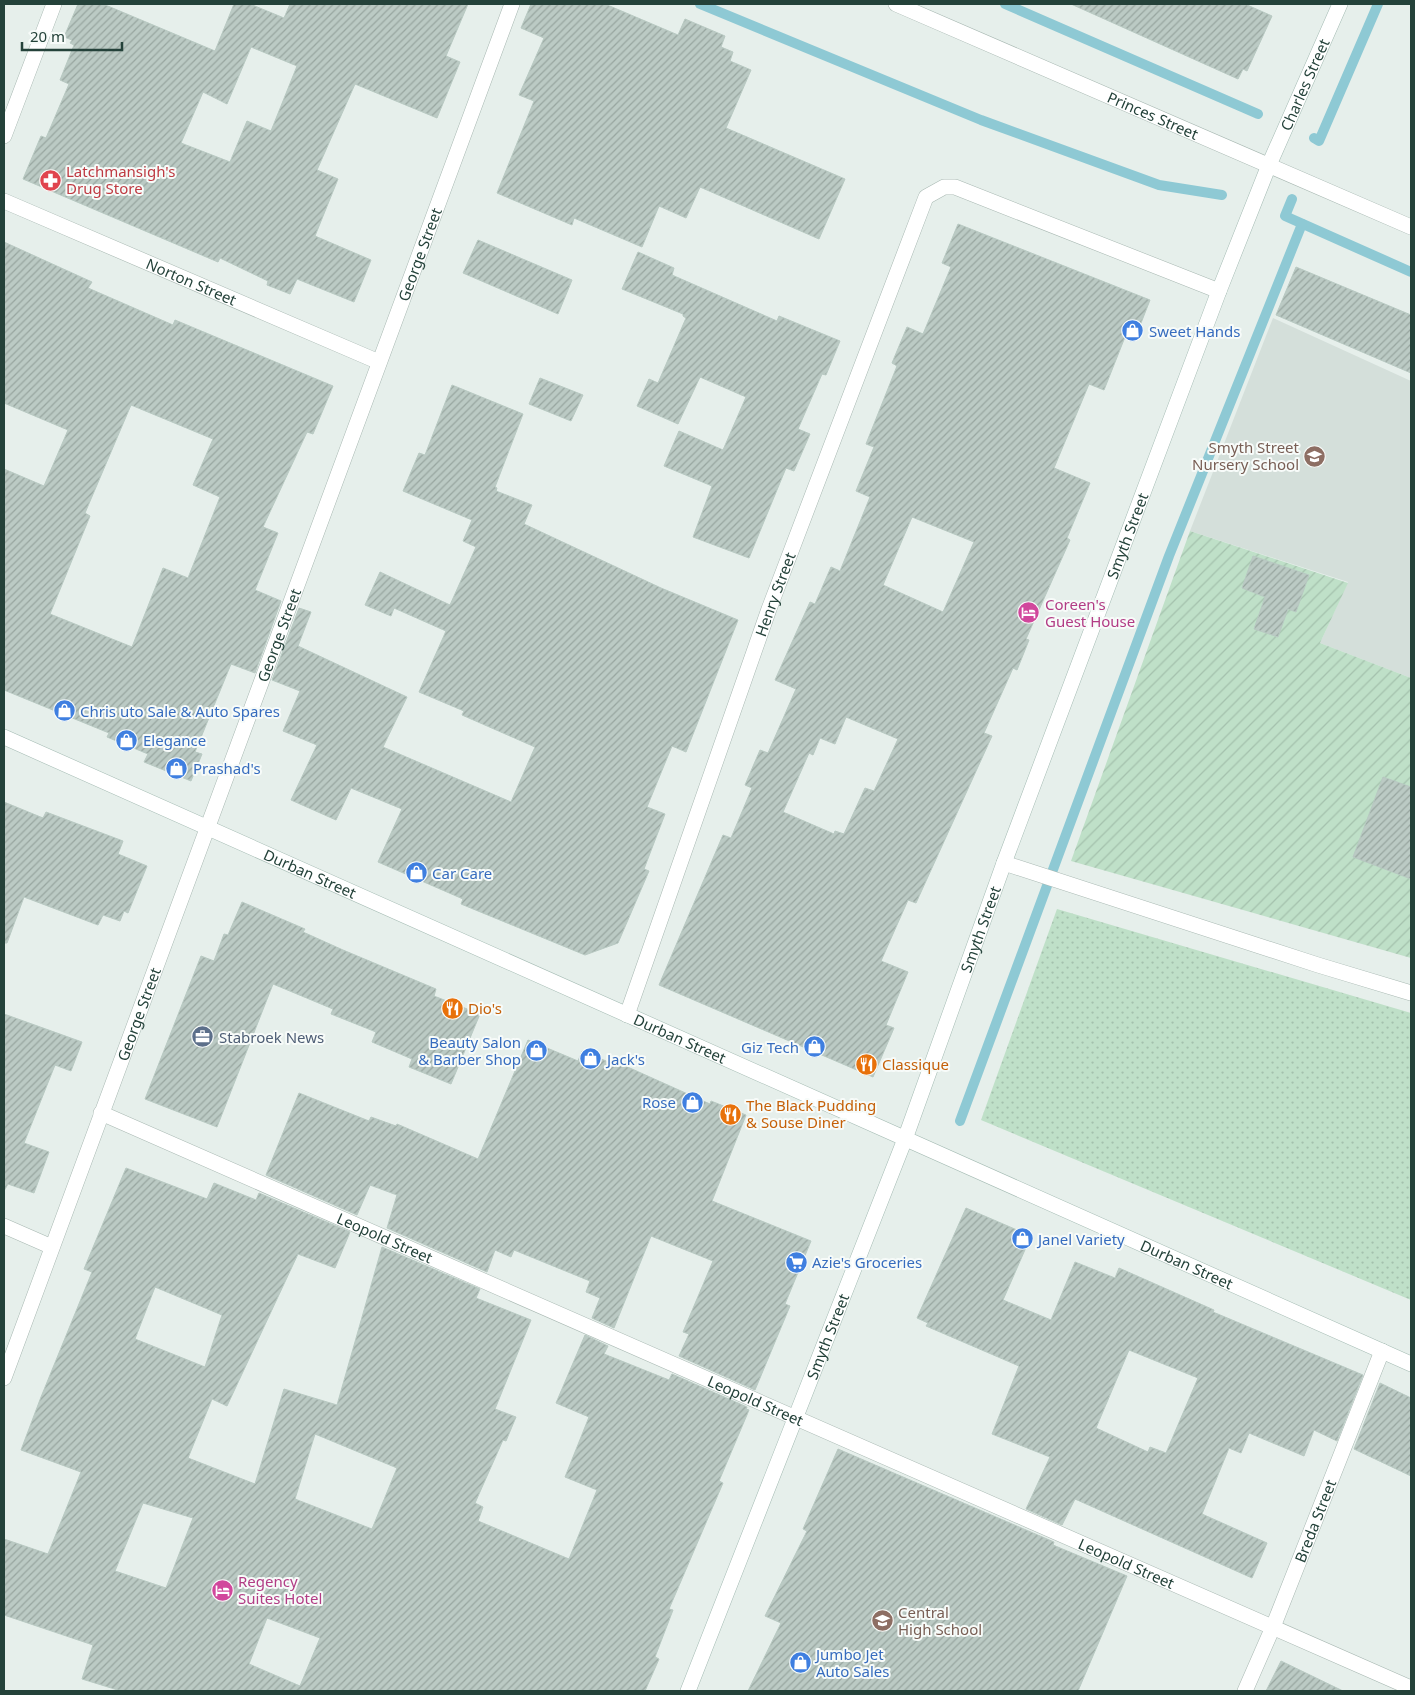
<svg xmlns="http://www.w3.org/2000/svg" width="1415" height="1695" viewBox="0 0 1415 1695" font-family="'Noto Sans',sans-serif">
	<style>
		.built { fill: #d4dfda }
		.grass { fill: url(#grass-dots) }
		.garden { fill: url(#garden-furrows) }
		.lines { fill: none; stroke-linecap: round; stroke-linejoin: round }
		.stream { stroke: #8ec9d4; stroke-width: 10 }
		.building { fill: url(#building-hatch); stroke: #b8c9c2; fill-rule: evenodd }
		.lane-casing { stroke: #a8b8b2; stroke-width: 16 }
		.street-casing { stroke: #a8b8b2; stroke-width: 16 }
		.secondary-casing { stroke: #a4bbb3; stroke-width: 16 }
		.lane { stroke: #fff; stroke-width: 15 }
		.street { stroke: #fff; stroke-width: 15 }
		.secondary { stroke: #fff; stroke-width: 15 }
		.labels { text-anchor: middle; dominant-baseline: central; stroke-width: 4; stroke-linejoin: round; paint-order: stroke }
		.street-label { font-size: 15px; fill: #24423a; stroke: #f7fbf9 }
		.health-label { font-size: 15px; fill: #be3a42; stroke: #f7fbf9; text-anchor: start }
		.shop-label { font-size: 15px; fill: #366cbe; stroke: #f7fbf9; text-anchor: start }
		.education-label { font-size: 15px; fill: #785e54; stroke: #f7fbf9; text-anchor: end }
		.hotel-label { font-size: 15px; fill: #b23c85; stroke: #f7fbf9; text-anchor: start }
		.food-label { font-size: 15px; fill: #c56008; stroke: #f7fbf9; text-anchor: start }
		.service-label { font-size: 15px; fill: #4e5e75; stroke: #f7fbf9; text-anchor: start }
	</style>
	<defs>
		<pattern id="grass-dots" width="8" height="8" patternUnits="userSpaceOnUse" patternTransform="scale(1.25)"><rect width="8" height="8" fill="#bfe0c8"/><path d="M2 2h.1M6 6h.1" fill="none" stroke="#a4c1ad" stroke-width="1.8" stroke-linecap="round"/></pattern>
		<pattern id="garden-furrows" width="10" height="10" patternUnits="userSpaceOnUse" patternTransform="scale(1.25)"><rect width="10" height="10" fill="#bfe0c8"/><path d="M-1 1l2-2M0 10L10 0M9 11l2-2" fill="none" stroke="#a4c1ad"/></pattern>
		<pattern id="building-hatch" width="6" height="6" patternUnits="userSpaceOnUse" patternTransform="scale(1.25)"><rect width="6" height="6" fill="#bbcac4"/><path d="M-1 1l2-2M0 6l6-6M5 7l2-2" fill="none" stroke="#98a6a0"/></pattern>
	</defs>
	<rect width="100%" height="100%" fill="#e6efeb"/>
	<path class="built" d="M1273,318L1411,381V678L1320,643L1348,582L1190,531Z"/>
	<path class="grass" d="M1057,909L1411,1013V1300L981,1120Z"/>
	<path class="garden" d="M1190,531L1348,583L1320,643L1411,678V958L1071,861Z"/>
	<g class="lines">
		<g class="stream">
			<path d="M700,4L981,120L1159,185L1222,195"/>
			<path d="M1005,4L1258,114"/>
			<path d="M1314,138L1319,141L1378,4"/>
			<path d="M1292,199L1285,216L1411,272"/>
			<path d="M960,1121L1169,556L1302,224"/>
		</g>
	</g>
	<g class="building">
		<path d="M78,4H103L215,51L234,4H250L284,18L290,4H468L446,56L460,62L437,118L355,84L317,170L338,179L315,236L371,260L354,302L297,279L290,294L267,285L268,281L220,258L218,262L23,179L41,136L46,138L69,84L60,80L74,45L70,43L72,40L64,37ZM251,47L297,66L271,131L247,121L230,162L181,143L203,92L227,104Z"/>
		<path d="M531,4H605L678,35L685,19L725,36L721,47L733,52L730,61L751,70L726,128L845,179L819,239L700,187L686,218L659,206L642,247L574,218L572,225L497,193L534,101L519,95L544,38L521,28Z"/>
		<path d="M1071,4H1245L1272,16L1247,71L1243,69L1238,79Z"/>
		<path d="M958,224L1150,300L1134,341L1125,337L1104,390L1089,384L1054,468L1090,483L1067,538L1070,540L1026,639L1029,640L1017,670L1013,668L984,733L992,736L916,903L908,900L881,961L908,972L886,1025L894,1028L873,1077L659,985L723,835L731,838L752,788L745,785L760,750L768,753L796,689L775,680L810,602L815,604L831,567L840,571L870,497L856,491L874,447L866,444L897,366L892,363L907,327L923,334L951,267L942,263ZM912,517L974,542L943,612L883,585ZM846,717L898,739L874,791L865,788L844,834L835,831L834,834L783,812L809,753L813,755L820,738L835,744Z"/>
		<path d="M478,240L572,280L558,314L463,273Z"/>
		<path d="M4,242L92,282L88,288L173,325L175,320L333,386L313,434L307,432L263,527L278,533L255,590L281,601L255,673L231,664L195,752L202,754L191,781L144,762L148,754L107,737L109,733L4,690V469L44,486L68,430L4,403ZM131,405L213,439L193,485L220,497L188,578L163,568L132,647L50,614L90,516L85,513Z"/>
		<path d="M638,252L674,268L672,275L777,321L779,316L840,341L826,375L822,374L798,429L810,434L794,471L786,468L749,558L693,537L712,486L664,466L679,431L723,450L746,397L700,377L678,424L637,406L649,379L658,383L686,318L683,316V314L622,289Z"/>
		<path d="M1296,267L1411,315V373L1276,315Z"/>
		<path d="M540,378L583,395L571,421L529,404Z"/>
		<path d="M452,385L523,414L495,487L497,488L496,491L532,505L524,524L661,588L738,620L686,752L672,746L647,807L665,814L644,869L649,871L618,943L585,955L461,904L463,899L378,862L402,809L351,788L336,820L291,800L317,745L283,731L300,691L272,680L299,608L311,612L298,646L300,647L407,697L383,747L511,802L535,747L462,715L464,711L419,692L446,631L394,608L391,616L365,605L380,572L450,605L476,547L463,541L472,520L403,491L419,453L425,455Z"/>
		<path d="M1253,556L1309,575L1296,612L1288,609L1278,637L1254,629L1265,597L1242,588Z"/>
		<path d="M1383,777L1411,787V879L1353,857Z"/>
		<path d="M4,802L43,818L46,812L123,841L118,854L147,866L128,913L124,911L120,921L103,915L98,925L24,897L7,943H4Z"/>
		<path d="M242,902L305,929L303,932L343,950L436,989L434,996L480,1014L451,1084L409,1067L412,1059L372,1042L376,1032L331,1014L333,1009L273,984L217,1127L145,1099L201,956L214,961L224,934L228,935Z"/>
		<path d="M4,1014L82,1042L71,1071L55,1065L24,1143L49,1152L34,1193L8,1184L4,1191Z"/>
		<path d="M528,1040L578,1061L582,1051L611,1063L612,1060L710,1104L711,1101L746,1115L712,1201L811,1241L785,1304L790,1306L755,1390L679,1356L689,1334L683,1332L713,1261L651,1236L614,1328L592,1318L600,1298L586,1292L590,1281L514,1250L511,1257L495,1250L487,1272L387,1228L397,1195L370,1185L357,1215L266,1175L299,1093L369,1121L371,1117L396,1126L397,1124L478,1159Z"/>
		<path d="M126,1168L207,1199L214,1183L256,1200L259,1193L350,1232L335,1268L298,1254L227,1406L212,1399L188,1458L255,1484L284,1389L337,1405L382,1247L480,1289L476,1298L531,1320L495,1409L516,1417L506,1441L503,1440L475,1503L483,1507L478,1521L569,1559L597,1490L565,1477L589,1417L556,1403L585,1335L608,1346L604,1354L669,1380L672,1374L747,1407L746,1409L749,1410L719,1481L723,1483L669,1609L673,1610L655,1657L659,1659L645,1691H121L82,1679L93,1645L4,1615V1539L48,1554L81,1472L21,1450L41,1397L92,1272L84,1269ZM155,1287L222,1315L205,1367L135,1339ZM315,1434L397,1468L372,1529L295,1499ZM143,1503L193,1518L166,1588L115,1571ZM267,1618L320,1638L300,1686L249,1664Z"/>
		<path d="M966,1208L1031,1236L1003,1300L1051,1320L1075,1262L1115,1278L1119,1268L1214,1310L1213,1312L1363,1375L1337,1441L1314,1430L1304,1456L1249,1433L1241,1453L1229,1448L1202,1514L1267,1543L1252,1578L1075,1499L1062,1525L1026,1509L1050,1457L992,1434L1019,1366L926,1326L928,1323L917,1318ZM1129,1350L1198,1378L1166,1453L1150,1447L1148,1452L1096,1428Z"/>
		<path d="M1380,1383L1411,1398V1476L1354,1449Z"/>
		<path d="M838,1449L1054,1542L1053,1545L1127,1576L1078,1691H748L781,1623L765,1616L807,1531L803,1529Z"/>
		<path d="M1281,1661L1343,1691H1266Z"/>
	</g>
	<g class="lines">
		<defs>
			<path id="lane" d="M1004,863L1318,965L1411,993"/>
			<g id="street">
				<path id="s1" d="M896,4L1411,227"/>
				<path d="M4,136L54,4"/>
				<path id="s2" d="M4,201L379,362"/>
				<path id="s3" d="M627,1015L769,609L926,197L944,187H955L1219,291"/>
				<path id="s4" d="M101,1113L1411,1688"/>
				<path d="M4,1226L52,1247"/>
				<path id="s5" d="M4,1378L512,4"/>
				<path id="s6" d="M1245,1691L1273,1627L1382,1351"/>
			</g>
			<g id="secondary">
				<path id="s7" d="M4,737L1411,1364"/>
				<path id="s8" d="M688,1691L905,1139L1004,863L1219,291L1269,165L1340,4"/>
			</g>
		</defs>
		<use href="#lane" class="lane-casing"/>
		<use href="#street" class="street-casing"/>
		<use href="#secondary" class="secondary-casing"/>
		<use href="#lane" class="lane"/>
		<use href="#street" class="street"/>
		<use href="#secondary" class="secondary"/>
	</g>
	<defs>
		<symbol id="pharmacy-disc" viewBox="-11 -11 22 22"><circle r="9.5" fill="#e0444e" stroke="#f7fbf9"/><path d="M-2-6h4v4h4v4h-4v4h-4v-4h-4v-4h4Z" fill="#fff"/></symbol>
		<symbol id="shop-disc" viewBox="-11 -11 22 22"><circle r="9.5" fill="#3f7fe0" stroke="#f7fbf9"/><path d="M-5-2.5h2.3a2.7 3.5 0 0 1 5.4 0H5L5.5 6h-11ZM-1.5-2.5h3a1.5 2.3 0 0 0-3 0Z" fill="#fff"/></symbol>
		<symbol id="school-disc" viewBox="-11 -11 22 22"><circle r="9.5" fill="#8d6e63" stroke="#f7fbf9"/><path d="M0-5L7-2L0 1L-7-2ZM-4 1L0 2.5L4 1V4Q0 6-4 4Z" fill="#fff"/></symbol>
		<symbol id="hotel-disc" viewBox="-11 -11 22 22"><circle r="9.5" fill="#d1479c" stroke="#f7fbf9"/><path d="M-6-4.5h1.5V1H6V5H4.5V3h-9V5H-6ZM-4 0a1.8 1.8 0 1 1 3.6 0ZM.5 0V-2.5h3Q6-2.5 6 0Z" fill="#fff"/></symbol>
		<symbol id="restaurant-disc" viewBox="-11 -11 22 22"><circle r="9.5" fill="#e8710a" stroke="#f7fbf9"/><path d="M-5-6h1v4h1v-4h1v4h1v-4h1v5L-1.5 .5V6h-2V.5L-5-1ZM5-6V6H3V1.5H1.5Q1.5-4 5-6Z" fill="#fff"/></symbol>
		<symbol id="office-disc" viewBox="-11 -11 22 22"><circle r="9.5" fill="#5c6f8a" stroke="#f7fbf9"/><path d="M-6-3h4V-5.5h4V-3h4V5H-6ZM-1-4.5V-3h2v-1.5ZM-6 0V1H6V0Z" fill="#fff"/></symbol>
		<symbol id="supermarket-disc" viewBox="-11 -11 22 22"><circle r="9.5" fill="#3f7fe0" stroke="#f7fbf9"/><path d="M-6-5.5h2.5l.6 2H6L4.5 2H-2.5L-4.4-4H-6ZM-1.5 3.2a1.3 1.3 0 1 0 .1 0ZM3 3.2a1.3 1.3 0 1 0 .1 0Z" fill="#fff"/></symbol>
	</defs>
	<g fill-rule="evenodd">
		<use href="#pharmacy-disc" x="38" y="168" width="25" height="25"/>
		<use href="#shop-disc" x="1120" y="318" width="25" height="25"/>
		<use href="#school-disc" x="1302" y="444" width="25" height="25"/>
		<use href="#hotel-disc" x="1016" y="600" width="25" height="25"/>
		<use href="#shop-disc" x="52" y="698" width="25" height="25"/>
		<use href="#shop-disc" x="114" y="728" width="25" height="25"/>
		<use href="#shop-disc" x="164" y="756" width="25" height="25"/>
		<use href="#shop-disc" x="404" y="860" width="25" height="25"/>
		<use href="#restaurant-disc" x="440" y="996" width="25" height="25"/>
		<use href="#office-disc" x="190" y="1024" width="25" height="25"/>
		<use href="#shop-disc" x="802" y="1034" width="25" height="25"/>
		<use href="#shop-disc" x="524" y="1038" width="25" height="25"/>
		<use href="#shop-disc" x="578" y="1046" width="25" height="25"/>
		<use href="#restaurant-disc" x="854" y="1052" width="25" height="25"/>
		<use href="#shop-disc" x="680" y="1090" width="25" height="25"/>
		<use href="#restaurant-disc" x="718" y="1102" width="25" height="25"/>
		<use href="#shop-disc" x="1010" y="1226" width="25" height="25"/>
		<use href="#supermarket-disc" x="784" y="1250" width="25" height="25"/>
		<use href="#hotel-disc" x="210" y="1578" width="25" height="25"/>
		<use href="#school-disc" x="870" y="1608" width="25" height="25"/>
		<use href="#shop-disc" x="788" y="1650" width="25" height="25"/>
	</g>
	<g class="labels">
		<g class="street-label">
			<text stroke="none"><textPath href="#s8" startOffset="1721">Charles Street</textPath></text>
			<text stroke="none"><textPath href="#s1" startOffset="280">Princes Street</textPath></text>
			<text stroke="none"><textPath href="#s5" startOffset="1198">George Street</textPath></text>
			<text stroke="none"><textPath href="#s2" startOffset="204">Norton Street</textPath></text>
			<text stroke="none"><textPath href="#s8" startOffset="1236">Smyth Street</textPath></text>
			<text stroke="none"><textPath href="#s3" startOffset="446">Henry Street</textPath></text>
			<text stroke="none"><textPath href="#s5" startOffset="792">George Street</textPath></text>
			<text stroke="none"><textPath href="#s7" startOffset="335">Durban Street</textPath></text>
			<text stroke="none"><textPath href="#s8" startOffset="816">Smyth Street</textPath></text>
			<text stroke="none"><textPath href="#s5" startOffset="388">George Street</textPath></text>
			<text stroke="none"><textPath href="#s7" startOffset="740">Durban Street</textPath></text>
			<text stroke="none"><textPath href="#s4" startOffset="310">Leopold Street</textPath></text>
			<text stroke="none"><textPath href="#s7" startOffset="1295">Durban Street</textPath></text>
			<text stroke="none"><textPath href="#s8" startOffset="381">Smyth Street</textPath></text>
			<text stroke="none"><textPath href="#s4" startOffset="715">Leopold Street</textPath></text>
			<text stroke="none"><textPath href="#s6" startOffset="184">Breda Street</textPath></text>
			<text stroke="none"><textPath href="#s4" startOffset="1120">Leopold Street</textPath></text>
		</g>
		<g class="health-label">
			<text x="66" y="171">Latchmansigh's<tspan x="66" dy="17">Drug Store</tspan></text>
		</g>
		<g class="shop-label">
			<text x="1149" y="331">Sweet Hands</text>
			<text x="80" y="711">Chris uto Sale &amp; Auto Spares</text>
			<text x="143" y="740">Elegance</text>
			<text x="193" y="768">Prashad's</text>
			<text x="432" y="873">Car Care</text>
			<text x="521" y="1042" text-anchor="end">Beauty Salon<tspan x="521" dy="17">&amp; Barber Shop</tspan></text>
			<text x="799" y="1047" text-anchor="end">Giz Tech</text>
			<text x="607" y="1059">Jack's</text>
			<text x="676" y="1102" text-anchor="end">Rose</text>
			<text x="1038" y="1239">Janel Variety</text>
			<text x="812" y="1262">Azie's Groceries</text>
			<text x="816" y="1654">Jumbo Jet<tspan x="816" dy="17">Auto Sales</tspan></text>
		</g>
		<g class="education-label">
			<text x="1299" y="447">Smyth Street<tspan x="1299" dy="17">Nursery School</tspan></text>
			<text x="898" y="1612" text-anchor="start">Central<tspan x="898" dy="17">High School</tspan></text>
		</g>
		<g class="hotel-label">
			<text x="1045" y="604">Coreen's<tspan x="1045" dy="17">Guest House</tspan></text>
			<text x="238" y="1581">Regency<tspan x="238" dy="17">Suites Hotel</tspan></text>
		</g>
		<g class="food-label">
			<text x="468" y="1008">Dio's</text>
			<text x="882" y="1064">Classique</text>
			<text x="746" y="1105">The Black Pudding<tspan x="746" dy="17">&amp; Souse Diner</tspan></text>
		</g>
		<g class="service-label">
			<text x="219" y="1037">Stabroek News</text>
		</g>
	</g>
	<rect width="1415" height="1695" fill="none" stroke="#24423a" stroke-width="10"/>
	<path d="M22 42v8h100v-8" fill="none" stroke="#24423a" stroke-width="2.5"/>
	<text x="30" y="42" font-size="15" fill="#24423a" stroke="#f7fbf9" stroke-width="4" paint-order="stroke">20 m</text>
</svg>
